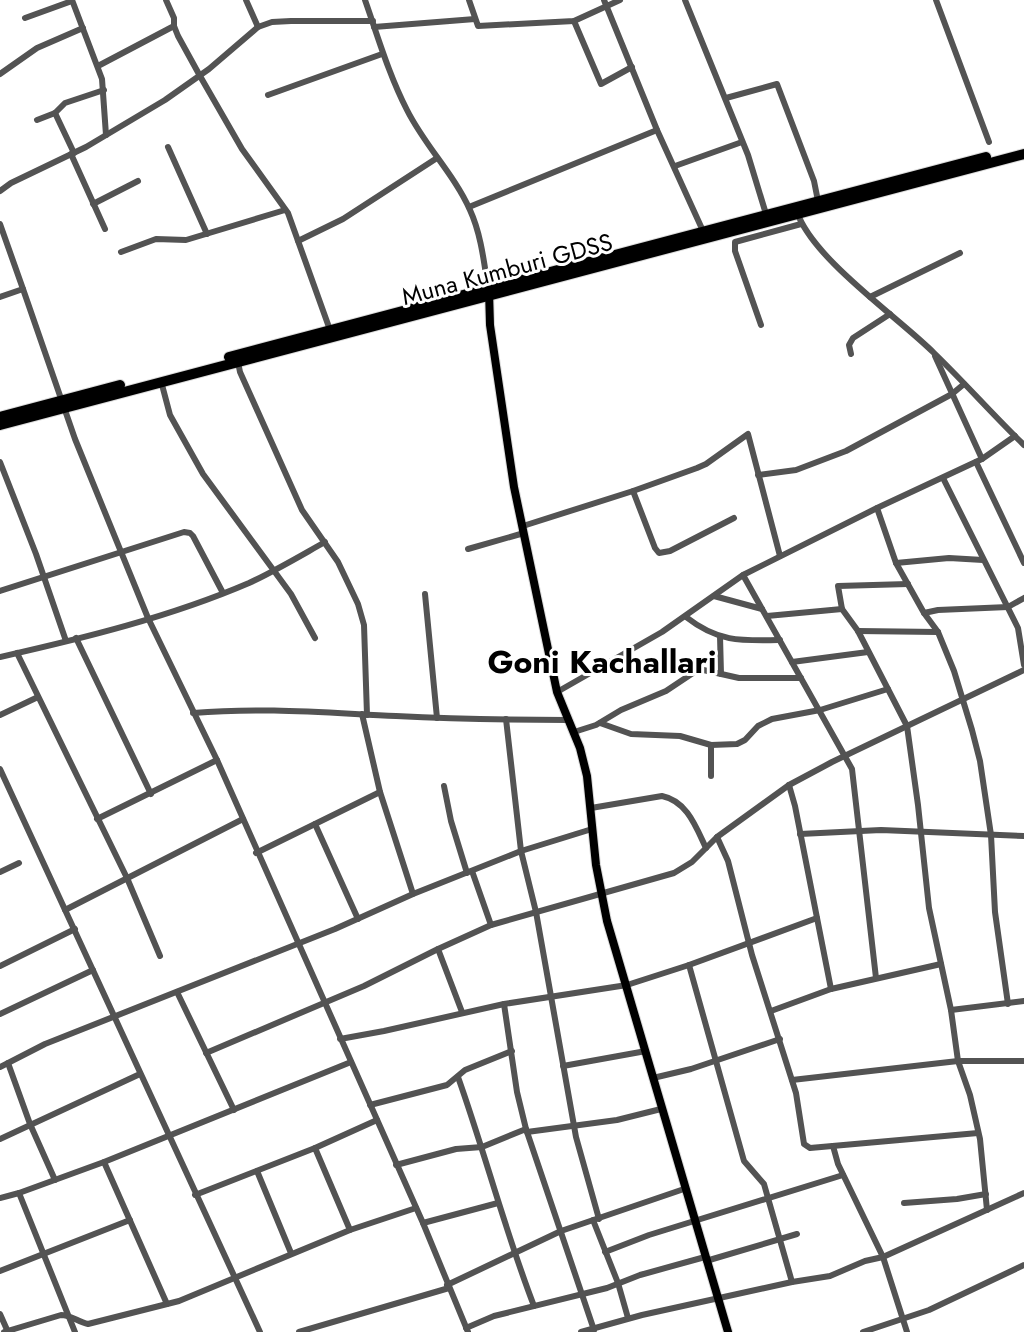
<svg xmlns="http://www.w3.org/2000/svg" width="1024" height="1332" viewBox="0 0 1024 1332" font-family="Jost,sans-serif">
	<style>
		.lines { fill: none; stroke-linecap: round; stroke-linejoin: round }
		.major-casing { stroke: #dbdbdb; stroke-width: 10 }
		.highway-casing { stroke: #dbdbdb; stroke-width: 12 }
		.minor { stroke: #535353; stroke-width: 6 }
		.major { stroke: #000; stroke-width: 8 }
		.highway { stroke: #000; stroke-width: 10 }
		.labels { text-anchor: middle; dominant-baseline: central; stroke-width: 6; stroke-linejoin: round; paint-order: stroke }
		.street-label { font-size: 24px; fill: #000; stroke: #fff }
		.district-label { font-size: 32px; font-weight: bold; fill: #000; stroke: #fff }
	</style>
	<rect width="100%" height="100%" fill="#fff"/>
	<g class="lines">
		<defs>
			<path id="major" d="M489,291L490,325L514,487L557,692L580,748L587,776L596,865L607,921L728,1332"/>
			<g id="highway">
				<path d="M229,357L986,157"/>
				<path d="M0,417L120,385"/>
				<path d="M0,425L1024,154"/>
			</g>
		</defs>
		<use href="#major" class="major-casing"/>
		<use href="#highway" class="highway-casing"/>
		<g class="minor">
			<path d="M72,0L102,79L106,135"/>
			<path d="M166,0L174,18V26L178,36L200,76L242,149L288,213L330,330"/>
			<path d="M246,0L258,27"/>
			<path d="M365,0C378,37 389,75 407,110C425,146 454,174 470,210C481,234 484,262 488,288"/>
			<path d="M469,0L478,26L574,21L620,0"/>
			<path d="M604,0L657,130L703,231"/>
			<path d="M685,0L748,155L766,214"/>
			<path d="M936,0L989,142"/>
			<path d="M25,18L72,1"/>
			<path d="M574,21L601,84L632,67"/>
			<path d="M374,27L475,19"/>
			<path d="M98,66L174,26"/>
			<path d="M0,74L37,48L83,28"/>
			<path d="M268,95L382,54"/>
			<path d="M726,98L777,84L814,181L818,201"/>
			<path d="M55,113L74,153"/>
			<path d="M37,120L55,113L65,103L104,90"/>
			<path d="M168,147L207,234"/>
			<path d="M71,154L105,229"/>
			<path d="M675,166L742,142"/>
			<path d="M0,191L11,183L86,147L165,100L209,69L258,27L272,22L291,21H373"/>
			<path d="M93,204L138,181"/>
			<path d="M469,207L657,130"/>
			<path d="M797,212C813,259 898,317 934,353C965,383 993,415 1024,445"/>
			<path d="M0,224L23,289L0,297"/>
			<path d="M298,241L343,219L437,158"/>
			<path d="M121,252L156,239L186,240L285,210"/>
			<path d="M23,289L75,439L148,618L217,760L423,1223L468,1332"/>
			<path d="M870,297L960,253"/>
			<path d="M761,325L735,251V242L801,224"/>
			<path d="M851,354L849,345L853,338L890,314"/>
			<path d="M935,356L982,459"/>
			<path d="M238,362L240,372L302,510L338,562L358,604L364,625L367,715"/>
			<path d="M161,381L170,415L203,474L291,594L315,638"/>
			<path d="M0,462L36,554L66,641"/>
			<path d="M976,462L1024,563"/>
			<path d="M758,475L796,470L846,451L952,394L964,384"/>
			<path d="M943,478L1018,628L1024,665"/>
			<path d="M633,491L655,548L659,553L670,551L734,518"/>
			<path d="M877,508L896,563L924,613L938,632L954,671L972,730L980,761L991,835L995,912L1008,1004"/>
			<path d="M523,526L633,491L697,468L706,464L748,434L780,556"/>
			<path d="M468,549L524,533"/>
			<path d="M896,563L949,558L983,560"/>
			<path d="M743,575L852,769L876,978"/>
			<path d="M908,584L838,586L842,609L858,631L907,726L918,805L929,908L951,1010L958,1061L970,1095L980,1139L987,1210"/>
			<path d="M0,591L184,532L190,533L193,536L223,593"/>
			<path d="M425,594L437,718"/>
			<path d="M714,596L762,609"/>
			<path d="M924,613L938,610L1008,607L1024,598"/>
			<path d="M767,616L842,609"/>
			<path d="M686,617C718,642 740,641 780,640"/>
			<path d="M858,631L938,632"/>
			<path d="M720,636L721,674"/>
			<path d="M76,638L151,794"/>
			<path d="M17,653L127,878L160,956"/>
			<path d="M0,657C84,638 170,617 249,583C275,571 300,556 325,542"/>
			<path d="M792,662L868,652"/>
			<path d="M557,692L662,632L743,575L877,508L982,459L1015,436"/>
			<path d="M193,713C261,707 328,713 396,716C453,719 510,720 567,720"/>
			<path d="M362,714L380,792L413,894"/>
			<path d="M0,715L38,697"/>
			<path d="M506,719L521,851L536,912L576,1137L599,1219"/>
			<path d="M600,723L631,734L680,736L711,745L737,744L745,740L758,726L772,719L820,710L888,689"/>
			<path d="M574,732L596,725L621,710L666,691L699,669L739,678H801"/>
			<path d="M0,769L260,1332"/>
			<path d="M711,776V745"/>
			<path d="M789,785L795,806L831,989"/>
			<path d="M444,786L451,821L467,873"/>
			<path d="M591,808L662,796C687,801 696,827 706,848"/>
			<path d="M97,819L217,760"/>
			<path d="M315,824L358,919"/>
			<path d="M800,834L881,830L1024,836"/>
			<path d="M717,837L728,861L752,955L796,1093L804,1144L810,1148L978,1133"/>
			<path d="M256,853L380,792"/>
			<path d="M472,871L491,925"/>
			<path d="M0,872L19,863"/>
			<path d="M65,910L243,819"/>
			<path d="M438,949L462,1012"/>
			<path d="M689,965L744,1161L764,1184L792,1282"/>
			<path d="M0,966L75,929"/>
			<path d="M177,992L234,1110"/>
			<path d="M504,1004L517,1092L526,1129L594,1330"/>
			<path d="M951,1010L1024,1001"/>
			<path d="M771,1011L831,989L941,964"/>
			<path d="M0,1014L93,970"/>
			<path d="M340,1039L384,1031L504,1004L627,985L689,965L817,918"/>
			<path d="M206,1053L364,986L438,949L491,925L674,873L692,862L717,837L789,785L832,762L1024,670"/>
			<path d="M8,1063L30,1124L55,1180"/>
			<path d="M563,1066L646,1051"/>
			<path d="M0,1067L45,1044L335,929L413,894L521,851L592,829"/>
			<path d="M458,1077C485,1153 505,1231 534,1306"/>
			<path d="M653,1078L691,1069L780,1039"/>
			<path d="M792,1080L958,1061H1024"/>
			<path d="M370,1105L447,1085L465,1070L512,1051"/>
			<path d="M527,1132L617,1120L661,1109"/>
			<path d="M0,1139L140,1074"/>
			<path d="M833,1146L838,1164L883,1257L907,1332"/>
			<path d="M315,1148L377,1120"/>
			<path d="M104,1162L167,1304"/>
			<path d="M396,1165L456,1149L482,1147L526,1129"/>
			<path d="M257,1171L291,1253"/>
			<path d="M19,1193L75,1332"/>
			<path d="M195,1195L315,1148L350,1230"/>
			<path d="M0,1198L19,1193L104,1162L351,1062"/>
			<path d="M904,1203L957,1199L986,1194"/>
			<path d="M593,1220L618,1283L628,1318"/>
			<path d="M423,1223L498,1203"/>
			<path d="M605,1252L649,1235L843,1175"/>
			<path d="M706,1261L797,1234"/>
			<path d="M0,1271L130,1220"/>
			<path d="M447,1285L561,1231L684,1189"/>
			<path d="M0,1314L8,1332"/>
			<path d="M466,1328L494,1316L607,1288L640,1275L705,1257"/>
			<path d="M4,1332L61,1315C71,1315 78,1322 88,1324L179,1301L350,1230L416,1208"/>
			<path d="M299,1332L449,1288"/>
			<path d="M581,1332L642,1315L792,1282L830,1276L865,1261L883,1257L1024,1193"/>
			<path d="M863,1332L929,1310L1024,1265"/>
		</g>
		<use href="#major" class="major"/>
		<use href="#highway" class="highway"/>
	</g>
	<g class="labels">
		<g class="street-label">
			<text transform="translate(507 269) rotate(-15)">Muna Kumburi GDSS</text>
		</g>
		<g class="district-label">
			<text x="602" y="662">Goni Kachallari</text>
		</g>
	</g>
</svg>
